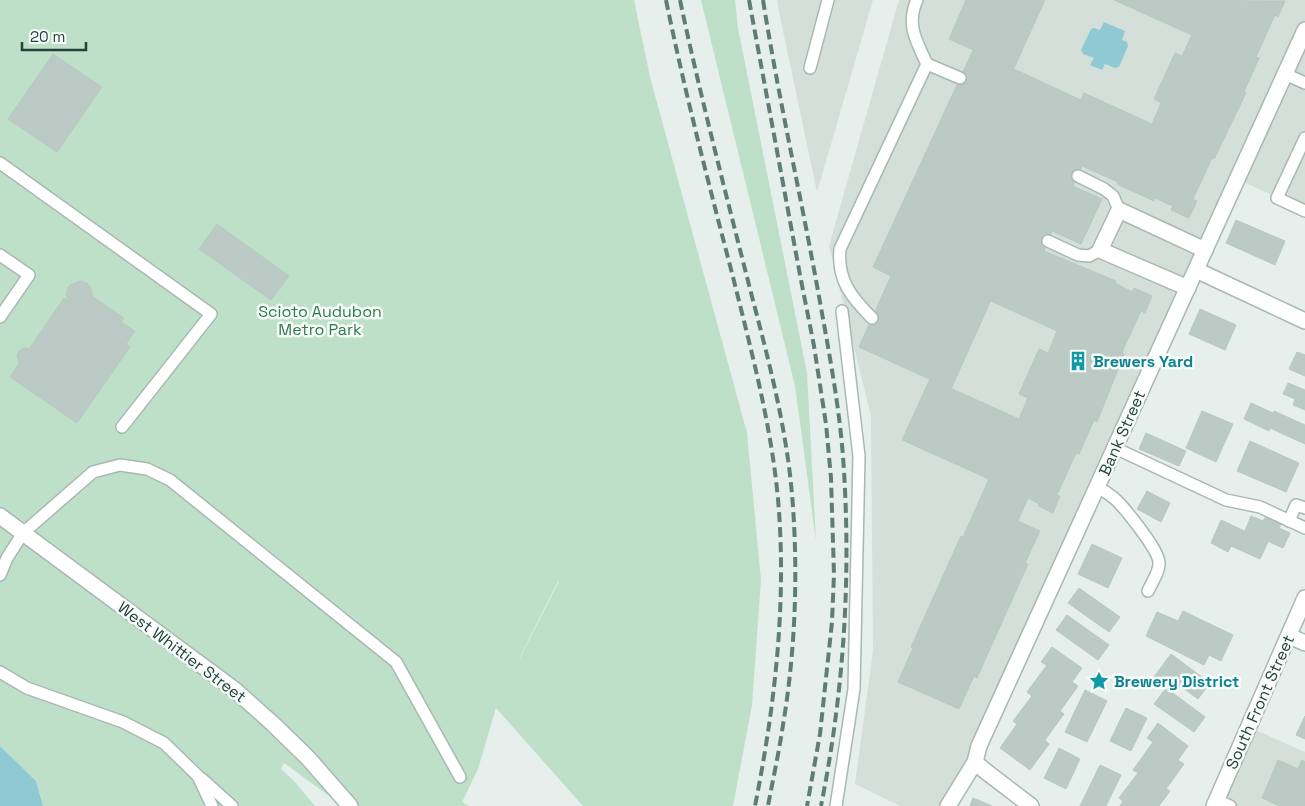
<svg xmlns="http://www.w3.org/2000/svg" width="1305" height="806" viewBox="0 0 1305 806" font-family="'Space Grotesk',sans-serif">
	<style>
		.built { fill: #d4dfda }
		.green { fill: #bfe0c8; fill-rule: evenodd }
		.water { fill: #8ec9d4 }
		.building { fill: #bbcac4; stroke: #b8c9c2 }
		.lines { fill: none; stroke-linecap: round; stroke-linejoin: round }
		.lane-casing { stroke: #a8b8b2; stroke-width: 14 }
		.street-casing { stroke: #a8b8b2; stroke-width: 18 }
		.lane { stroke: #fff; stroke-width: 11 }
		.street { stroke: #fff; stroke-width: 15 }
		.rail { stroke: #5f7d75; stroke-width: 4; stroke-dasharray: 10 5; stroke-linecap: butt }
		.labels { text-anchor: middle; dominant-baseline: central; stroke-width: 5; stroke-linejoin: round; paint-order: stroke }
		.park-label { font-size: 16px; fill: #2d7a4b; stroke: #f7fbf9 }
		.culture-label { font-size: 16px; font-weight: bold; fill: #0d838f; stroke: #f7fbf9; text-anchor: start }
		.street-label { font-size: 16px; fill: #24423a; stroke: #f7fbf9 }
	</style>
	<rect width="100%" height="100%" fill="#e6efeb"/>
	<g class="built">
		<path d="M777,0H873L817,192L779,12Z"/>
		<path d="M899,0H1305V210L1237,179L968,761L944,806H900L855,784L873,651L871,416L829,246Z"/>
		<path d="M1249,727L1305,752V806H1211Z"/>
	</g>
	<g class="green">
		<path d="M0,0H634L650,77L747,433L761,580L752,705L733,806H583L496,708L478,769L462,802L469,806H343L284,763L281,769L295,782L315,806H43L36,781L0,746ZM558,581H559L520,658V657Z"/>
		<path d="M701,0H735L738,28L807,373L816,541L795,386Z"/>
	</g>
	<g class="water">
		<path d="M1104,22L1125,31L1122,40L1127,42L1128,46L1119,67L1115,68L1105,64L1102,70L1090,65L1094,58L1083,54L1081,50L1091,29L1094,28L1100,30Z"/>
		<path d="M0,746L36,781L43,806H0Z"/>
	</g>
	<g class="building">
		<path d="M966,0H1045L1014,68L949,39Z"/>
		<path d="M1114,0L1285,1L1278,17L1275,15L1256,57L1259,58L1244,92L1246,93L1214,159L1212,158L1193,199L1197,201L1189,218L1171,210L1173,206L1155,198L1154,201L1117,184L1118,182L1082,166L1078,176L1073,186L1102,199L1081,244L1052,231L1044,251L1116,281L1115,283L1132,292L1134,288L1152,296L1145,313L1141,311L1122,352L1124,354L1097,422L1094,420L1079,454L1076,453L1057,495L1060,496L1053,513L1038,506L1039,504L1028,498L1018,521L1040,531L1025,563L1028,564L977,678L974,676L959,709L898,682L913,648L911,647L961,536L963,537L989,479L902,440L930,379L1019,419L1028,398L1019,394L1039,349L1048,353L1057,331L991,301L1084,93L1152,124L1161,103L1154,99L1175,53L1182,56L1192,35Z"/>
		<path d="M973,50L1081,100L951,389L859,347L891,276L873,267Z"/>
		<path d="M53,54L102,87L57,152L8,119Z"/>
		<path d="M1236,220L1285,241L1275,265L1226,243Z"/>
		<path d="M217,224L289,276L271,300L199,249Z"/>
		<path d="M80,281L87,283L92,290V296L124,318L121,322L135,331L126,344L130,347L77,423L10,377L19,363L17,356L19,351L24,348L29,349L64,298L69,301L66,294L68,288L70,285Z"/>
		<path d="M1200,309L1236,325L1225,350L1189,334Z"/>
		<path d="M1297,352L1305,355V376L1289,369Z"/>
		<path d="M1288,383L1305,390V410L1293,405L1295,399L1283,394Z"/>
		<path d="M1251,403L1273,413L1274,411L1305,425V444L1270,428L1269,431L1244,419Z"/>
		<path d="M1202,411L1233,424L1216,462L1186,448Z"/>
		<path d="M1146,433L1186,451L1179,466L1139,449Z"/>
		<path d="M1250,441L1299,463L1286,492L1237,471Z"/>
		<path d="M1147,491L1170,503L1161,522L1137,509Z"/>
		<path d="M1251,516L1263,521L1266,516L1282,523L1279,528L1290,533L1283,548L1245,531Z"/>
		<path d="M1221,520L1268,542L1260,559L1231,546L1228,552L1211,543Z"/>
		<path d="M1092,544L1122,558L1108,588L1078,574Z"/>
		<path d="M1079,588L1120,617L1109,632L1068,603Z"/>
		<path d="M1183,611L1233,635L1221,661L1209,655L1204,665L1146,636L1157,612L1178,621Z"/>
		<path d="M1067,615L1109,645L1098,660L1056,630Z"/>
		<path d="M1052,647L1082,668L1072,682L1078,686L1060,711L1064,714L1045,740L1049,744L1030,770L1000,748L1017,724L1013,721L1032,696L1027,692L1047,665L1041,662Z"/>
		<path d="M1171,654L1210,683L1198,699L1176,683L1171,689L1154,677Z"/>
		<path d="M1166,688L1205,717L1194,732L1154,704Z"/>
		<path d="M1085,690L1107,701L1087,742L1065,732Z"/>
		<path d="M1126,708L1147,718L1131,751L1110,741Z"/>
		<path d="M1305,716V739L1296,735Z"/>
		<path d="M1158,723L1188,746L1178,760L1184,764L1166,789L1170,791L1159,806H1120L1123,801L1119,798L1138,773L1133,770L1153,742L1147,738Z"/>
		<path d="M1059,748L1080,759L1066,789L1044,778Z"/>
		<path d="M1278,760L1298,769L1302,760L1305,762V806H1280L1262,798Z"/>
		<path d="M1100,765L1121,775L1106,806H1080Z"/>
		<path d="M973,798L992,806H970Z"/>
	</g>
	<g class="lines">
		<defs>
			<g id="lane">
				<path d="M927,64L960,78"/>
				<path d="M810,68L828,0"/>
				<path d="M1285,74L1305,83"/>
				<path d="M1305,138L1277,198L1305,211"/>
				<path d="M0,163L211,314L122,427"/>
				<path d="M1078,176L1104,189L1113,196L1119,210"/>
				<path d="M1048,241L1078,255L1089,256L1100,250"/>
				<path d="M0,255L29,275L0,317"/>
				<path d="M872,318C851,297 837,280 840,249L927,64C916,41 906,24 917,0"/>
				<path d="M1115,448L1226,500L1260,507L1305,528"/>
				<path d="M1097,487C1103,490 1109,494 1114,498C1124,507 1158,549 1159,562C1160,571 1152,582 1148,591"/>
				<path d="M1289,521L1296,505L1305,508"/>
				<path d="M0,575L7,558L23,533L93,472L120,465L147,469L170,480L396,662L460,777"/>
				<path d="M0,672L27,688L123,722L164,743L198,776L212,806"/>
				<path d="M202,779L232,806"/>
				<path d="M1217,800L1230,806"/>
				<path d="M836,806L854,689L859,456L842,311"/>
			</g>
			<g id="street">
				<path d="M1196,270L1305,321"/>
				<path d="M1188,288L1100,250L1119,210L1205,250"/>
				<path d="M0,516L235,690L272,723L308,758L350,806"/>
				<path d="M1289,636L1305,643"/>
				<path d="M975,762L984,770L1031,806"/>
				<path d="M948,806L975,762L979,746L1305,30"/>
				<path d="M1214,806L1305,598"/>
			</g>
		</defs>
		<use href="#lane" class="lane-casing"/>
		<use href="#street" class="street-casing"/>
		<use href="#lane" class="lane"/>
		<use href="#street" class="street"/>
		<g class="rail">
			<path d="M666,0C685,93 709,185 733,277C751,350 771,423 778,499C787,602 775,705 755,806"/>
			<path d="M680,0C700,95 725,190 749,285C768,358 788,431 793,507C798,579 795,653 783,725C779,752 773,779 768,806"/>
			<path d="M749,0L800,275L814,346L826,424L831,478L834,574L832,622L820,734L807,806"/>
			<path d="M763,0C779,101 802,201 820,302C830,358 841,415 844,472C851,584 843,696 821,806"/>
		</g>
	</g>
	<defs>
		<symbol id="building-bare" viewBox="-9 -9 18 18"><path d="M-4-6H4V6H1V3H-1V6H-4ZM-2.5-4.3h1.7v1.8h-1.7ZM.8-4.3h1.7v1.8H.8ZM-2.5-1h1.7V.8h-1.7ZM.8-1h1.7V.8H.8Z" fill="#0f9aa8" stroke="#f7fbf9" stroke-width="2.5" paint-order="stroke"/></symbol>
		<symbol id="sight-bare" viewBox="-9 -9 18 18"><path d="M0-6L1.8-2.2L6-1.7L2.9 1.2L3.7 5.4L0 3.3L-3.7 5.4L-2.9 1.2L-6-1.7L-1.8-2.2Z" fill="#0f9aa8" stroke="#f7fbf9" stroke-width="2.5" paint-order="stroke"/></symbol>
	</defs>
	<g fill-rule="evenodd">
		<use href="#building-bare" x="1064" y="347" width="28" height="28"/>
		<use href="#sight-bare" x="1085" y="667" width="28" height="28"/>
	</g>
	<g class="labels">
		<g class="park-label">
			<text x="320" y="311">Scioto Audubon<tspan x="320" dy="18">Metro Park</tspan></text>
		</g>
		<g class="culture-label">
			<text x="1093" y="361">Brewers Yard</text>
			<text x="1114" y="681">Brewery District</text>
		</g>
		<g class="street-label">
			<text transform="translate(1122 433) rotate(-66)">Bank Street</text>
			<text transform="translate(182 652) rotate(37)">West Whittier Street</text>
			<text transform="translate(1260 702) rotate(-66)">South Front Street</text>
		</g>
	</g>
	<path d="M22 42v8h64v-8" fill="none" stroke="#24423a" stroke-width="2.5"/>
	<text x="30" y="42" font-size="15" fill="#24423a" stroke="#f7fbf9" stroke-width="4" paint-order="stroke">20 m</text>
</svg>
